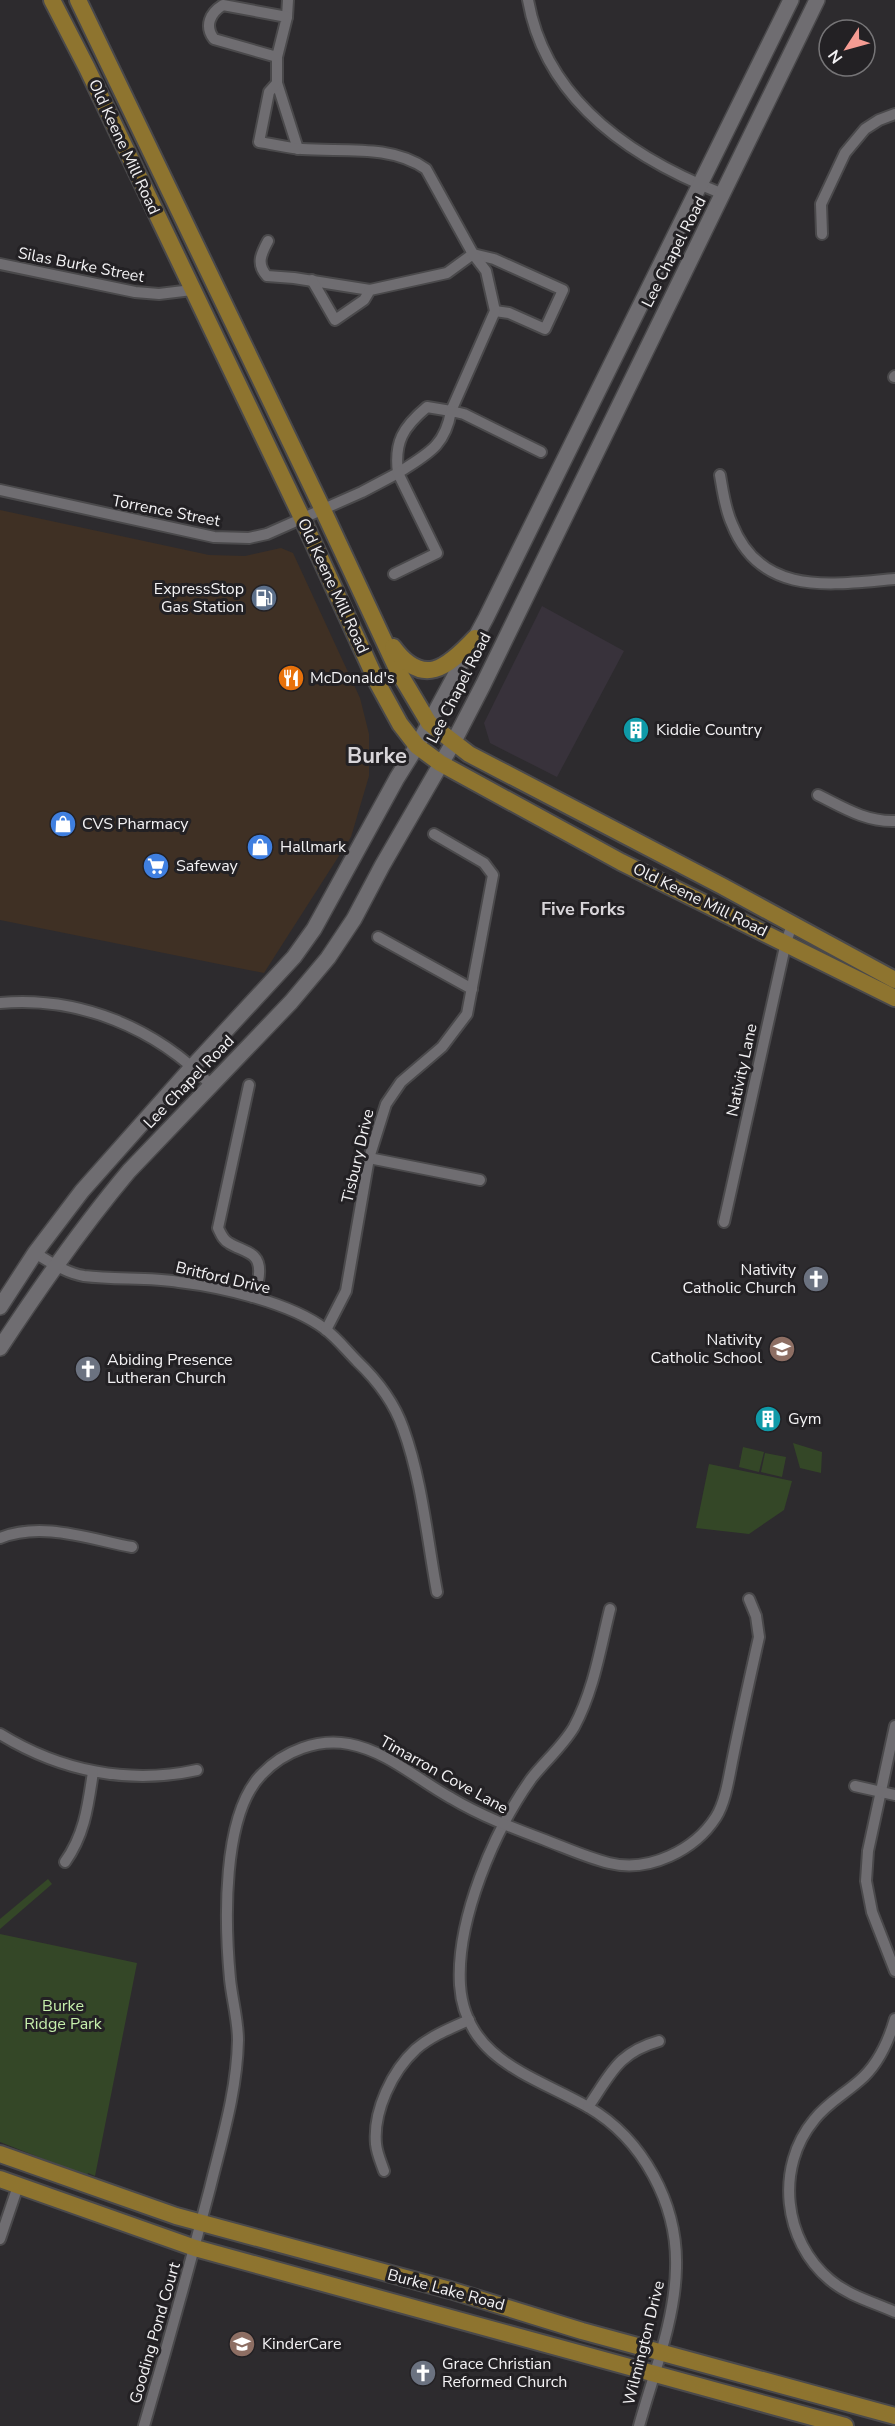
<svg xmlns="http://www.w3.org/2000/svg" width="895" height="2426" viewBox="0 0 895 2426" font-family="'Nunito Sans',sans-serif">
	<style>
		.commercial { fill: #3f3024 }
		.built { fill: #38323b }
		.green { fill: #344727 }
		.lines { fill: none; stroke-linecap: round; stroke-linejoin: round }
		.street-casing { stroke: #4a494b; stroke-width: 14 }
		.secondary-casing { stroke: #4a494b; stroke-width: 18 }
		.primary-casing { stroke: #4a494b; stroke-width: 20 }
		.street { stroke: #6f6d71; stroke-width: 10 }
		.secondary { stroke: #6f6d71; stroke-width: 15 }
		.primary { stroke: #8e742f; stroke-width: 16 }
		.labels { text-anchor: middle; dominant-baseline: central; stroke-width: 6; stroke-linejoin: round; paint-order: stroke }
		.street-label { font-size: 16px; fill: #f3f2f4; stroke: #232124 }
		.poi-label { font-size: 16px; fill: #f3f2f4; stroke: #232124; text-anchor: start }
		.park-label { font-size: 16px; fill: #c6efac; stroke: #232124 }
		.neighbourhood-label { font-size: 18px; font-weight: bold; fill: #d8d5d9; stroke: #232124 }
		.district-label { font-size: 22px; font-weight: bold; fill: #d8d5d9; stroke: #232124 }
	</style>
	<rect width="100%" height="100%" fill="#2d2b2e"/>
	<path class="commercial" d="M0,510L209,555L245,556L281,548L293,553L360,698L369,734V776L351,837L264,973L0,920Z"/>
	<path class="built" d="M542,606L624,651L557,777L490,743L484,723Z"/>
	<g class="green">
		<path d="M793,1443L822,1452L821,1473L800,1468Z"/>
		<path d="M743,1447L764,1452L759,1472L739,1467Z"/>
		<path d="M765,1453L786,1457L782,1477L761,1472Z"/>
		<path d="M709,1464L792,1481L784,1510L749,1534L696,1528Z"/>
		<path d="M48,1879L52,1884L0,1929V1919Z"/>
		<path d="M0,1934L137,1963L95,2176L88,2173L87,2176L0,2142Z"/>
	</g>
	<g class="lines">
		<defs>
			<g id="street">
				<path d="M528,0C546,102 633,159 723,194"/>
				<path d="M287,17L288,0"/>
				<path d="M277,83L298,149"/>
				<path d="M822,234L821,204L845,153L865,129L879,120L895,114"/>
				<path d="M268,241C261,254 256,264 267,276L294,278L370,290"/>
				<path d="M0,264L135,292L159,294L192,290"/>
				<path d="M312,280L335,320L364,300L370,290L447,273L473,254L494,259L563,290L545,329L509,313L495,311"/>
				<path d="M894,377L895,376"/>
				<path d="M720,475C723,492 725,509 732,524C761,598 833,584 895,579"/>
				<path d="M0,490L214,537L249,538L267,534L362,492L398,473C394,442 403,427 427,407L451,411L495,311L486,271L473,254L426,169C391,144 342,152 302,149C288,148 273,144 259,142L269,92L277,83V57L287,17L223,5C210,13 204,26 214,39L277,57"/>
				<path d="M394,574L437,553L398,473C427,454 445,447 451,411L464,414L541,452"/>
				<path d="M818,795C844,808 866,822 895,821"/>
				<path d="M378,937L472,989"/>
				<path d="M0,1003C80,996 156,1028 211,1085"/>
				<path d="M249,1085L218,1228C221,1234 223,1240 229,1243C243,1252 261,1251 259,1274C259,1281 255,1290 253,1297"/>
				<path d="M369,1158L480,1180"/>
				<path d="M724,1222L786,942L792,925"/>
				<path d="M35,1253C50,1262 66,1273 84,1276C116,1280 148,1277 179,1282C222,1287 291,1303 325,1329C337,1338 347,1351 357,1361C377,1380 394,1402 403,1428C422,1480 427,1538 437,1592"/>
				<path d="M326,1330L346,1291L369,1158L386,1104L401,1082L442,1047L467,1014L493,875L484,863L434,834"/>
				<path d="M0,1538C42,1521 89,1539 132,1547"/>
				<path d="M610,1609C600,1649 594,1690 574,1727C563,1746 544,1762 531,1779C494,1831 456,1920 460,1985C465,2060 534,2076 588,2107C643,2139 678,2204 676,2268C675,2321 653,2375 639,2426"/>
				<path d="M895,1726L868,1851L866,1881L872,1912L895,1971"/>
				<path d="M0,1734C60,1771 129,1785 197,1770"/>
				<path d="M855,1786L895,1795"/>
				<path d="M65,1862C85,1834 88,1805 93,1772"/>
				<path d="M895,2019C888,2043 878,2065 859,2081C843,2095 826,2104 814,2120C775,2167 783,2241 830,2280C849,2296 873,2302 895,2312"/>
				<path d="M588,2107C611,2074 617,2053 659,2041"/>
				<path d="M384,2171C381,2162 377,2154 376,2144C373,2111 392,2071 416,2049C431,2036 451,2028 469,2020"/>
				<path d="M0,2239L18,2186"/>
				<path d="M144,2426C167,2347 189,2268 210,2188C222,2139 237,2091 238,2040C238,2020 232,1999 230,1979C225,1925 221,1815 262,1774C284,1751 318,1738 349,1744C387,1751 418,1780 451,1798C481,1816 513,1828 545,1840C566,1848 588,1858 609,1863C649,1873 695,1850 716,1817C726,1801 729,1776 733,1757C741,1717 750,1677 759,1637L756,1616L749,1599"/>
			</g>
			<g id="secondary">
				<path d="M0,1307L35,1253L82,1191L193,1066L294,957L314,929L397,778L417,746L486,618L791,0"/>
				<path d="M0,1348C40,1287 82,1227 129,1171L291,1002L328,958L354,919L382,866L453,743L483,685L817,0"/>
			</g>
			<g id="primary">
				<path d="M52,0L87,68L302,518L377,682L400,724L417,746L440,763L621,862L895,998"/>
				<path d="M78,0L323,510L398,671L429,723L469,754L722,886L895,980"/>
				<path d="M393,647C423,688 447,668 475,638"/>
				<path d="M0,2154L176,2216L450,2290L582,2331L895,2416"/>
				<path d="M0,2179L195,2248L845,2426"/>
			</g>
		</defs>
		<use href="#street" class="street-casing"/>
		<use href="#secondary" class="secondary-casing"/>
		<use href="#primary" class="primary-casing"/>
		<use href="#street" class="street"/>
		<use href="#secondary" class="secondary"/>
		<use href="#primary" class="primary"/>
	</g>
	<defs>
		<symbol id="fuel-disc" viewBox="-11 -11 22 22"><circle r="9.5" fill="#5c6f8a" stroke="#232124"/><path d="M-5.5-6h7V0h2V4h1.3V-2.5L3-4.5l.8-.8L6-3V5H2.5V1h-1V6h-7ZM-4.2-4.7v3.2H.2V-4.7Z" fill="#fff"/></symbol>
		<symbol id="restaurant-disc" viewBox="-11 -11 22 22"><circle r="9.5" fill="#e8710a" stroke="#232124"/><path d="M-5-6h1v4h1v-4h1v4h1v-4h1v5L-1.5 .5V6h-2V.5L-5-1ZM5-6V6H3V1.5H1.5Q1.5-4 5-6Z" fill="#fff"/></symbol>
		<symbol id="building-disc" viewBox="-11 -11 22 22"><circle r="9.5" fill="#0f9aa8" stroke="#232124"/><path d="M-4-6H4V6H1V3H-1V6H-4ZM-2.5-4.3h1.7v1.8h-1.7ZM.8-4.3h1.7v1.8H.8ZM-2.5-1h1.7V.8h-1.7ZM.8-1h1.7V.8H.8Z" fill="#fff"/></symbol>
		<symbol id="shop-disc" viewBox="-11 -11 22 22"><circle r="9.5" fill="#3f7fe0" stroke="#232124"/><path d="M-5-2.5h2.3a2.7 3.5 0 0 1 5.4 0H5L5.5 6h-11ZM-1.5-2.5h3a1.5 2.3 0 0 0-3 0Z" fill="#fff"/></symbol>
		<symbol id="supermarket-disc" viewBox="-11 -11 22 22"><circle r="9.5" fill="#3f7fe0" stroke="#232124"/><path d="M-6-5.5h2.5l.6 2H6L4.5 2H-2.5L-4.4-4H-6ZM-1.5 3.2a1.3 1.3 0 1 0 .1 0ZM3 3.2a1.3 1.3 0 1 0 .1 0Z" fill="#fff"/></symbol>
		<symbol id="church-disc" viewBox="-11 -11 22 22"><circle r="9.5" fill="#6b7280" stroke="#232124"/><path d="M-1.2-6h2.4v3.5h3.3v2.4h-3.3V6h-2.4V-.1h-3.3v-2.4h3.3Z" fill="#fff"/></symbol>
		<symbol id="school-disc" viewBox="-11 -11 22 22"><circle r="9.5" fill="#8d6e63" stroke="#232124"/><path d="M0-5L7-2L0 1L-7-2ZM-4 1L0 2.5L4 1V4Q0 6-4 4Z" fill="#fff"/></symbol>
	</defs>
	<g fill-rule="evenodd">
		<use href="#fuel-disc" x="249" y="583" width="30" height="30"/>
		<use href="#restaurant-disc" x="276" y="663" width="30" height="30"/>
		<use href="#building-disc" x="621" y="715" width="30" height="30"/>
		<use href="#shop-disc" x="48" y="809" width="30" height="30"/>
		<use href="#shop-disc" x="245" y="832" width="30" height="30"/>
		<use href="#supermarket-disc" x="141" y="851" width="30" height="30"/>
		<use href="#church-disc" x="801" y="1264" width="30" height="30"/>
		<use href="#school-disc" x="767" y="1334" width="30" height="30"/>
		<use href="#church-disc" x="73" y="1354" width="30" height="30"/>
		<use href="#building-disc" x="753" y="1404" width="30" height="30"/>
		<use href="#school-disc" x="227" y="2329" width="30" height="30"/>
		<use href="#church-disc" x="408" y="2358" width="30" height="30"/>
	</g>
	<g class="labels">
		<g class="street-label">
			<text transform="translate(124 147) rotate(65)">Old Keene Mill Road</text>
			<text transform="translate(674 252) rotate(-63)">Lee Chapel Road</text>
			<text transform="translate(81 265) rotate(11)">Silas Burke Street</text>
			<text transform="translate(166 511) rotate(11)">Torrence Street</text>
			<text transform="translate(333 586) rotate(65)">Old Keene Mill Road</text>
			<text transform="translate(459 688) rotate(-63)">Lee Chapel Road</text>
			<text transform="translate(700 900) rotate(26)">Old Keene Mill Road</text>
			<text transform="translate(742 1070) rotate(-78)">Nativity Lane</text>
			<text transform="translate(189 1082) rotate(-46)">Lee Chapel Road</text>
			<text transform="translate(358 1156) rotate(-77)">Tisbury Drive</text>
			<text transform="translate(223 1278) rotate(13)">Britford Drive</text>
			<text transform="translate(444 1775) rotate(29)">Timarron Cove Lane</text>
			<text transform="translate(446 2290) rotate(15)">Burke Lake Road</text>
			<text transform="translate(155 2333) rotate(-74)">Gooding Pond Court</text>
			<text transform="translate(644 2343) rotate(-76)">Wilmington Drive</text>
		</g>
		<g class="poi-label">
			<text x="244" y="589" text-anchor="end">ExpressStop<tspan x="244" dy="18">Gas Station</tspan></text>
			<text x="310" y="678">McDonald's</text>
			<text x="656" y="730">Kiddie Country</text>
			<text x="82" y="824">CVS Pharmacy</text>
			<text x="280" y="847">Hallmark</text>
			<text x="176" y="866">Safeway</text>
			<text x="796" y="1270" text-anchor="end">Nativity<tspan x="796" dy="18">Catholic Church</tspan></text>
			<text x="762" y="1340" text-anchor="end">Nativity<tspan x="762" dy="18">Catholic School</tspan></text>
			<text x="107" y="1360">Abiding Presence<tspan x="107" dy="18">Lutheran Church</tspan></text>
			<text x="788" y="1419">Gym</text>
			<text x="262" y="2344">KinderCare</text>
			<text x="442" y="2364">Grace Christian<tspan x="442" dy="18">Reformed Church</tspan></text>
		</g>
		<g class="park-label">
			<text x="63" y="2006">Burke<tspan x="63" dy="18">Ridge Park</tspan></text>
		</g>
		<g class="neighbourhood-label">
			<text x="583" y="909">Five Forks</text>
		</g>
		<g class="district-label">
			<text x="377" y="756">Burke</text>
		</g>
	</g>
	<g transform="translate(847 48) rotate(234)"><circle r="28" fill="#232124" stroke="#767577" stroke-width="1.5"/>
	<path d="M0-4.5L10 22L0 15L-10 22Z" fill="#f59c93"/>
	<text y="-9" font-size="16" font-weight="bold" text-anchor="middle" fill="#f3f2f4">N</text>
	</g>
</svg>
